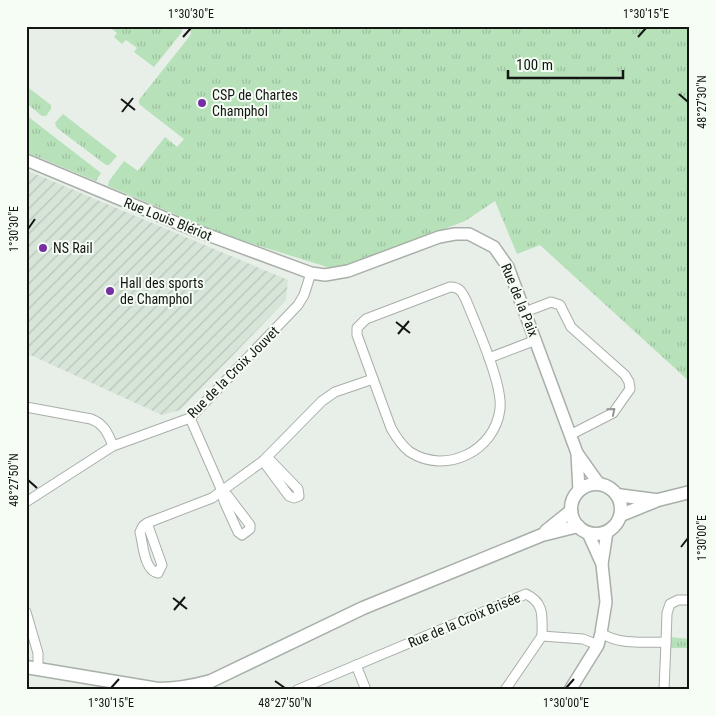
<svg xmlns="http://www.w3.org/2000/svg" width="716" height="716" viewBox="0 0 716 716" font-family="'Roboto Condensed',sans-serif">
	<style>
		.industrial { fill: url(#industrial-furrows) }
		.grass { fill: url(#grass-tufts) }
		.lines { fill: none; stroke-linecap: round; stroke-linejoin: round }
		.minor-casing { stroke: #a8afa8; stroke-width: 11 }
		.tertiary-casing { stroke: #a8afa8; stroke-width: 14 }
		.secondary-casing { stroke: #a8afa8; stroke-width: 15 }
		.minor { stroke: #fff; stroke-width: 9 }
		.tertiary { stroke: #fff; stroke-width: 11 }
		.secondary { stroke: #fff; stroke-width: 12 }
		.oneway { stroke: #959695 }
		.ticks { fill: none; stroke: #131613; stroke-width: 2 }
		.poi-dot { fill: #752fa2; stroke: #f5fdf5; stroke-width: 2 }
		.labels { text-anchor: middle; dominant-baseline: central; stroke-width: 4; stroke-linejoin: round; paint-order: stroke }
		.poi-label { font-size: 14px; fill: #131613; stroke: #f5fdf5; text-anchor: start }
		.street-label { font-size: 14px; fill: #131613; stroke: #f5fdf5 }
		.neatline { fill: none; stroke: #131613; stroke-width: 2 }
		.ticks-label { font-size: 12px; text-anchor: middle; fill: #131613 }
	</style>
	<defs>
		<pattern id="industrial-furrows" width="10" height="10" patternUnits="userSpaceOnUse" patternTransform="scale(1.25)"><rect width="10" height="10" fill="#d7e5d8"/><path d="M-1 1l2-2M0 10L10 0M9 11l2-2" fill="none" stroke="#b8c4b8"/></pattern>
		<pattern id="grass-tufts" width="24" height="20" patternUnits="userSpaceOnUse" patternTransform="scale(1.25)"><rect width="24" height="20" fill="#b6e1b9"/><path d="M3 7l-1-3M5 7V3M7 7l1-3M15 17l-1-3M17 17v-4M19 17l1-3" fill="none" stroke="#9cc09e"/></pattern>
	</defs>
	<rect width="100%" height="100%" fill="#e7efe8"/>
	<path class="industrial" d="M26,170L288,280L286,300L180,410L162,415L26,353Z"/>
	<g class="grass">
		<path d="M108,26H180L182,29V32L154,67L134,52L137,48L126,40L122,44L114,37L117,33Z"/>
		<path d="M190,26H690V382L540,245L517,254L495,201L465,221L337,270L227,236L108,186L109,181L124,161L138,171L165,137L177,147L184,139L139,104V100L189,37L191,33Z"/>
		<path d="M26,86L51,105V109L46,116H42L26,103Z"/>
		<path d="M63,114L117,156L109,165H106L57,128L55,123Z"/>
		<path d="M26,115L101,173L96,181L26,152Z"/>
		<path d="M670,637L690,639V648H669Z"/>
	</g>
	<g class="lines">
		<defs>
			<g id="minor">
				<path d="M450,287C460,287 462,292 466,300C476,325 503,384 500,409C495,451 446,475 410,452C402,446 396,437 391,428L357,335V328L366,319Z"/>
				<path d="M525,312L551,302L560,305L571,327L625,375L629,382L630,389L613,413L570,435"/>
				<path d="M489,358L536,340"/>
				<path d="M26,407L91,419C104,424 108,433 113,446"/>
				<path d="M190,418L222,491L224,501L238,532L242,535L250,529V525L228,496L222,491"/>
				<path d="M263,461L289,496L294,498L299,496L298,489L267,457"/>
				<path d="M26,502L113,446L190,418L298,305L304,295L311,273"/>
				<path d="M147,523L162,565L158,573C144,571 143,543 140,532L143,526L147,523L212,498L263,461L322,401L335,392L373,379"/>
				<path d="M26,612L38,653V669"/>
				<path d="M601,633C619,645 645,642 666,642L664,690"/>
				<path d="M666,642L667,613L670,604L678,600H690"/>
				<path d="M356,665L366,690"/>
				<path d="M297,690L526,594C545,603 542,617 542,636"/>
				<path d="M505,690L542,636L583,639L598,645"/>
			</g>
			<g id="tertiary">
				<path d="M26,160L189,228L311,273L325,275L348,271L439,237L455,234H469L494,247L508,267L577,453L579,491"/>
				<path d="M577,453L599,484"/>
				<path d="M588,533L602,564"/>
				<path d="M570,690L598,645L601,633L606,602L602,564L607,532"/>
			</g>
			<g id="secondary">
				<circle cx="596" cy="509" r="25"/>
				<path d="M617,495L655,500"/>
				<path d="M621,515L658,500L690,492"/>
				<path d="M546,531L571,511"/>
				<path d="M26,667L158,689C177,689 193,686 211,681L363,608L542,535L578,526"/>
			</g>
		</defs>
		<use href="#minor" class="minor-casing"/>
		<use href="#tertiary" class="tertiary-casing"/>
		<use href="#secondary" class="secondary-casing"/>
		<use href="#minor" class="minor"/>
		<use href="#tertiary" class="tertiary"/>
		<use href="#secondary" class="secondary"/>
	</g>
	<defs><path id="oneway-chevron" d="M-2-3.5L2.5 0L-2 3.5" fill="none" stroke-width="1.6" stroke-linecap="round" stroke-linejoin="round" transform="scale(1.25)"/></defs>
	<use class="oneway" href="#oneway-chevron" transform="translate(612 411) rotate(-40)"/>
	<path class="ticks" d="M183,37L191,28M638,37L646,28M679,94L688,102M121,99L135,110M122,112L133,98M28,229L35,219M396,322L410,333M398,334L409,321M28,480L37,488M681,547L688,538M173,598L187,609M174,610L185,597M275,681L285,688M111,688L119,679M566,688L574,679"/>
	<g class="poi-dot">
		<circle cx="202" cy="103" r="5"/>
		<circle cx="43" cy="248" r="5"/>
		<circle cx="110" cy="291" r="5"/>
	</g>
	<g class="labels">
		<g class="poi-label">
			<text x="212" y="95">CSP de Chartes<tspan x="212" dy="16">Champhol</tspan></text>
			<text x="53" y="248">NS Rail</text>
			<text x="120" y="283">Hall des sports<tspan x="120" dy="16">de Champhol</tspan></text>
		</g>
		<g class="street-label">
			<text transform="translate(168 219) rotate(22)">Rue Louis Blériot</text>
			<text transform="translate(520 300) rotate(68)">Rue de la Paix</text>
			<text transform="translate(233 372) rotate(-45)">Rue de la Croix Jouvet</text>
			<text transform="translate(464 620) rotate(-23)">Rue de la Croix Brisée</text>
		</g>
	</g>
	<rect width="716" height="716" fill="none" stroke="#f5fdf5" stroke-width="55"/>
	<path d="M508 70v8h115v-8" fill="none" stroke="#131613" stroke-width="2.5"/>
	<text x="516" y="70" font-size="15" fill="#131613" stroke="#f5fdf5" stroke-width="4" paint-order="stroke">100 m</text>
	<rect x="28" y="28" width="660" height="660" class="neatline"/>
	<g class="ticks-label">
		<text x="191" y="18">1°30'30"E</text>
		<text x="646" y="18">1°30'15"E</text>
		<text transform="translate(702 102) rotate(-90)" y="4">48°27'30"N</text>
		<text transform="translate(14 229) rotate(-90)" y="4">1°30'30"E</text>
		<text transform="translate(14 480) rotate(-90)" y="4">48°27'50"N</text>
		<text transform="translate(702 538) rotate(-90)" y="4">1°30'00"E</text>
		<text x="111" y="707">1°30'15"E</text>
		<text x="285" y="707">48°27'50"N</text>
		<text x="566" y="707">1°30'00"E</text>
	</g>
</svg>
